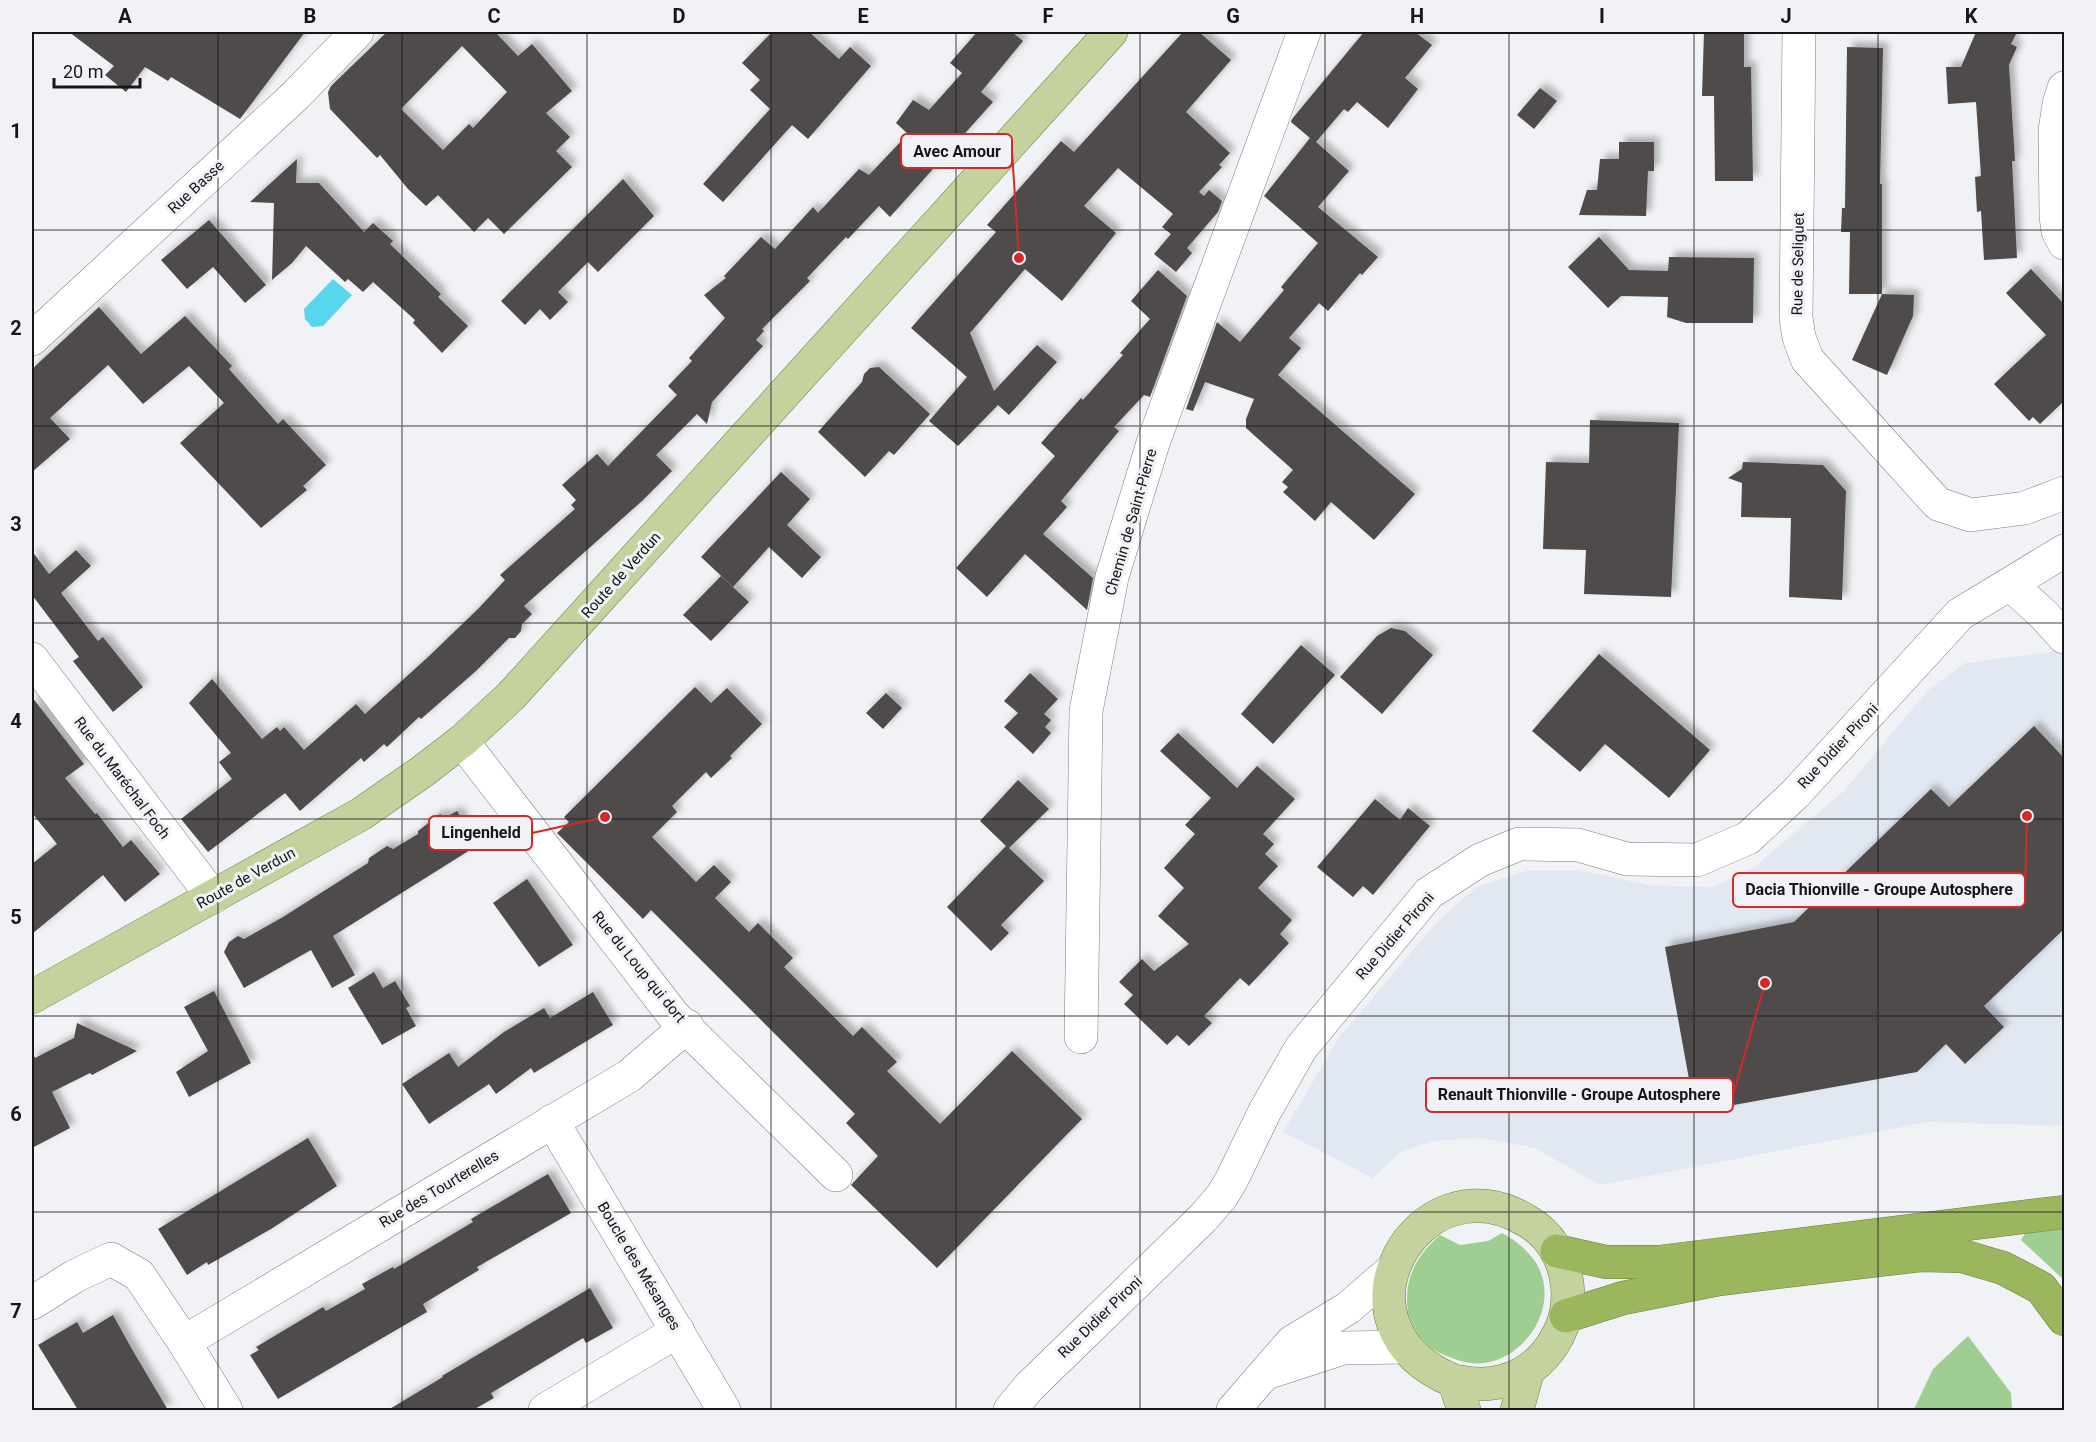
<svg xmlns="http://www.w3.org/2000/svg" width="2096" height="1442" viewBox="0 0 2096 1442" font-family="Roboto,sans-serif">
	<style>
		.built { fill: #e2e8f1 }
		.green { fill: #9fce93 }
		.water { fill: #58d6ed }
		.building { fill: #4f4c4b; fill-rule: evenodd; filter: url(#shadow) }
		.lines { fill: none; stroke-linecap: round; stroke-linejoin: round }
		.minor-casing { stroke: #7b7c7e; stroke-width: 34 }
		.major-casing { stroke: #6d7e45; stroke-width: 34 }
		.highway-casing { stroke: #6d7e45; stroke-width: 34 }
		.minor { stroke: #fff; stroke-width: 33 }
		.major { stroke: #c4d39e; stroke-width: 33 }
		.highway { stroke: #9cb65e; stroke-width: 33 }
		.grid { fill: none; stroke: #151617; stroke-width: 1.5; stroke-opacity: 0.55 }
		.labels { text-anchor: middle; dominant-baseline: central; stroke-width: 6; stroke-linejoin: round; paint-order: stroke }
		.street-label { font-size: 15px; fill: #151617; stroke: #f1f2f5 }
		.leader { fill: none; stroke: #d62828; stroke-width: 2 }
		.callout-dot { fill: #d62828; stroke: #f1f2f5; stroke-width: 2 }
		.callout { fill: #f1f2f5; stroke: #d62828; stroke-width: 2 }
		.callout-label { font-size: 16px; text-anchor: middle; font-weight: bold; fill: #151617 }
		.neatline { fill: none; stroke: #151617; stroke-width: 2 }
		.grid-label { font-size: 20px; text-anchor: middle; font-weight: bold; fill: #151617 }
	</style>
	<defs>
		<filter id="shadow"><feDropShadow dx="5.5" dy="-5.5" stdDeviation="3" flood-color="#0004"/></filter>
	</defs>
	<rect width="100%" height="100%" fill="#f1f2f5"/>
	<path class="built" d="M2064,642V1126L1928,1122L1600,1185L1535,1148L1480,1138L1433,1141L1400,1152L1373,1178L1283,1132L1340,1036L1437,922L1476,887L1529,870H1580L1648,885L1712,887L1753,868L1845,790L1927,691L1965,663L2050,652Z"/>
	<g class="green">
		<path d="M2030,1225L2064,1228V1280L2021,1240Z"/>
		<path d="M1502,1233C1516,1241 1527,1249 1536,1263C1561,1303 1528,1357 1484,1363C1469,1365 1453,1359 1440,1353C1425,1346 1411,1328 1408,1311C1403,1279 1417,1255 1440,1235L1460,1245L1488,1241Z"/>
		<path d="M1968,1336L2011,1393L2012,1410H1912L1915,1407L1933,1369Z"/>
	</g>
	<path class="water" d="M333,279L352,295L323,326L312,327L305,319L304,309Z"/>
	<g class="building">
		<path d="M69,32H305L240,119L171,77L168,81L145,67L126,92L105,75L114,66Z"/>
		<path d="M387,32H495L518,56L532,44L572,91L546,113L570,137L556,151L572,167L504,234L488,218L474,232L438,195L426,206L408,189L380,155L377,158L330,109L328,92L331,86ZM462,46L507,92L473,128L469,124L443,150L401,109Z"/>
		<path d="M772,32H809L839,59L850,47L871,66L808,139L792,125L723,202L703,184L770,109L750,90L760,80L742,63Z"/>
		<path d="M977,32H1012L1023,41L981,92L993,102L890,217L879,206L848,239L846,237L807,278L810,281L762,329L764,331L756,340L763,346L712,402L707,424L697,414L656,455L672,471L642,501L524,606L532,614L522,624L521,631L515,638H509L476,671L421,719L419,717L387,747L384,744L364,762L361,758L300,811L285,793L208,852L181,819L232,779L219,762L231,753L189,703L212,679L262,739L277,727L280,731L284,727L304,750L356,704L365,714L427,658L478,609L505,580L500,575L575,509L571,505L576,500L562,485L597,454L608,466L677,395L668,386L692,361L689,358L725,318L704,295L726,278L724,276L761,237L775,249L813,207L818,213L859,169L869,175L908,134L896,123L913,100L929,110L962,73L950,63Z"/>
		<path d="M1183,32H1199L1231,60L1186,112L1230,153L1219,165L1222,167L1199,192L1204,196L1209,190L1222,201L1218,212L1187,248L1192,253L1176,272L1154,254L1171,234L1162,227L1173,214L1118,168L1084,206L1116,233L1062,301L1025,269L970,333L994,391L1037,345L1057,362L1009,415L998,405L958,446L929,421L967,377L911,328L996,232L987,225L1061,141L1074,152Z"/>
		<path d="M1364,32H1415L1432,45L1405,78L1418,89L1388,128L1357,102L1348,112L1344,109L1316,142L1349,171L1318,207L1378,257L1362,275L1360,273L1328,311L1319,303L1289,338L1301,348L1278,375L1415,494L1374,540L1331,502L1315,521L1283,492L1288,487L1282,482L1293,470L1246,428V419L1254,399L1205,382L1193,411L1186,409L1217,322L1240,342L1284,290L1281,287L1318,243L1264,196L1310,138L1291,122L1292,119Z"/>
		<path d="M1704,32L1744,33V67H1751L1753,181H1715L1714,96H1702Z"/>
		<path d="M1976,32H2017L2011,44L2017,47L2009,65L2015,161H2012L2017,258L1984,260L1981,211L1977,212L1975,177L1981,176L1976,102L1948,104L1946,67H1961Z"/>
		<path d="M1847,47L1883,48L1880,184H1882V294H1849L1850,232H1841L1842,208H1845Z"/>
		<path d="M1540,88L1557,101L1534,129L1517,115Z"/>
		<path d="M1619,142H1654V171H1648L1646,216L1579,215L1587,190H1597L1600,159H1619Z"/>
		<path d="M297,159L296,183H319L364,232L373,223L393,241L390,244L441,294L438,297L468,326L442,353L413,323L415,320L373,282L363,292L348,279L345,282L306,246L292,263L272,280L274,203L250,202Z"/>
		<path d="M623,179L654,216L598,272L588,262L558,292L568,302L550,320L540,309L525,325L501,301Z"/>
		<path d="M209,220L266,285L245,303L213,267L187,289L161,260Z"/>
		<path d="M1599,237L1629,270L1668,271L1669,257L1754,258L1753,323H1686L1667,317L1668,297L1621,296L1608,308L1568,267Z"/>
		<path d="M2031,269L2064,304V401L2040,424L2033,417L2029,421L1994,384L2046,335L2006,293Z"/>
		<path d="M1158,270L1187,296L1150,397L1144,395L1114,427L1119,431L1061,501L1067,507L1043,534L1093,578L1087,610L1025,554L987,597L956,568L1055,456L1041,443L1081,398L1083,400L1123,355L1120,353L1150,319L1131,301Z"/>
		<path d="M1882,294L1914,295L1913,316L1887,375L1852,360Z"/>
		<path d="M99,307L141,354L185,316L232,366L229,369L278,424L283,419L326,465L303,486L307,490L261,528L180,443L224,403L189,366L143,404L108,365L50,418L70,439L32,472V369Z"/>
		<path d="M879,367L930,414L894,455L889,451L865,477L818,432L862,382L864,374L870,368Z"/>
		<path d="M1590,420L1679,423L1671,597L1584,594L1586,550L1543,549L1546,462L1589,463Z"/>
		<path d="M1743,462L1823,465L1846,491L1842,600L1789,597L1791,518L1741,517L1742,483L1728,478L1742,469Z"/>
		<path d="M781,472L810,499L787,525L821,557L802,578L769,547L733,587L701,557Z"/>
		<path d="M76,550L91,566L61,593L98,641L103,637L143,687L113,712L73,661L79,657L32,595V551L49,574Z"/>
		<path d="M721,576L749,602L711,641L683,615Z"/>
		<path d="M1391,628L1405,631L1433,655L1382,714L1340,677L1377,636Z"/>
		<path d="M1301,645L1335,675L1273,744L1241,714Z"/>
		<path d="M1599,654L1710,750L1669,798L1605,744L1580,772L1532,731Z"/>
		<path d="M1030,673L1058,699L1044,714L1051,720L1045,727L1051,733L1033,754L1004,727L1018,713L1004,701Z"/>
		<path d="M695,687L711,703L727,688L762,724L730,756L732,758L711,778L706,772L672,806L677,812L652,837L696,882L714,865L731,882L715,898L749,932L758,923L793,958L784,967L853,1036L862,1027L897,1062L887,1071L940,1124L1012,1051L1082,1119L937,1268L851,1185L878,1156L846,1123L855,1114L651,910L643,919L557,833L569,822L564,817Z"/>
		<path d="M886,693L902,708L883,729L866,713Z"/>
		<path d="M32,697L84,764L65,778L95,814L97,813L123,847L131,840L160,874L125,902L103,875L32,934V864L57,844L32,813Z"/>
		<path d="M2034,726L2064,758V929L1984,1006L2004,1027L1965,1064L1946,1044L1917,1072L1695,1112L1665,947L1794,922L1931,789L1949,807Z"/>
		<path d="M1178,733L1237,788L1257,766L1295,799L1263,834L1274,844L1265,854L1278,866L1258,888L1292,920L1280,934L1289,943L1249,986L1240,978L1204,1016L1212,1023L1189,1046L1177,1035L1167,1045L1124,1004L1133,995L1119,982L1142,959L1154,971L1189,944L1158,916L1184,888L1164,868L1195,834L1185,825L1211,798L1160,751Z"/>
		<path d="M1018,780L1049,809L1009,848L1044,881L1001,925L1009,933L991,951L947,907L1006,846L980,821Z"/>
		<path d="M1375,799L1400,820L1408,808L1430,826L1373,895L1363,886L1353,897L1317,867Z"/>
		<path d="M457,811L478,845L333,936L355,975L332,988L311,950L244,988L224,952L229,942L238,936L244,939L283,917L368,863L369,858L387,846L393,849L418,834V831L440,814L446,817Z"/>
		<path d="M527,879L573,945L539,967L493,903Z"/>
		<path d="M374,972L383,988L395,981L410,1006L406,1008L416,1026L382,1045L348,988Z"/>
		<path d="M214,991L251,1063L189,1097L176,1072L208,1051L184,1007Z"/>
		<path d="M593,992L613,1025L534,1073L531,1068L496,1094L489,1084L429,1124L402,1084L449,1053L458,1067L504,1032L544,1008L550,1018Z"/>
		<path d="M77,1023L137,1051L92,1075L90,1073L52,1092L70,1128L32,1148V1051L35,1058L74,1038Z"/>
		<path d="M308,1138L337,1186L271,1229L208,1265L207,1262L187,1275L158,1229Z"/>
		<path d="M548,1174L571,1213L477,1267L479,1270L423,1304L427,1312L278,1399L250,1355L259,1350L256,1347L323,1307L326,1311L365,1289L362,1284L393,1267L394,1269L473,1222L471,1219Z"/>
		<path d="M590,1288L613,1328L586,1343L583,1338L491,1393L494,1398L473,1410H388L443,1377L442,1376Z"/>
		<path d="M113,1315L133,1351L168,1410H78L38,1345L77,1322L83,1333Z"/>
	</g>
	<g class="lines">
		<defs>
			<g id="minor">
				<path d="M1799,32L1796,318L1799,337L1807,359L1938,504L1971,515L2025,508L2064,493"/>
				<path d="M2064,88L2059,104L2055,131L2056,216L2058,231L2064,243"/>
				<path d="M32,339L296,95L357,32"/>
				<path d="M2011,585L2043,614L2064,637"/>
				<path d="M32,659L213,897"/>
				<path d="M462,741L674,1016L836,1175"/>
				<path d="M1081,1037L1086,711L1112,577L1153,443L1304,32"/>
				<path d="M552,1121L724,1410"/>
				<path d="M32,1303L75,1276L111,1259L139,1275L184,1342L226,1410"/>
				<path d="M184,1342L629,1076L687,1026"/>
				<path d="M1266,1373L1343,1348L1405,1347"/>
				<path d="M545,1410L678,1331"/>
				<path d="M1010,1410L1029,1387L1203,1218L1222,1196L1232,1179L1265,1111L1301,1048L1429,893L1480,860L1519,844L1578,845L1627,859L1697,860L1748,838L1795,794L1960,614L2064,551"/>
				<path d="M1233,1410L1292,1342L1348,1308L1392,1270"/>
			</g>
			<g id="major">
				<path d="M32,997L361,814L423,771L462,741L511,696L1111,32"/>
				<path d="M1454,1381C1471,1384 1486,1386 1503,1381C1545,1370 1573,1326 1567,1283C1564,1258 1550,1234 1527,1221C1419,1154 1319,1326 1454,1381L1464,1410"/>
				<path d="M1517,1410L1528,1370"/>
			</g>
			<g id="highway">
				<path d="M1557,1251L1606,1262H1659L2064,1212"/>
				<path d="M1566,1316L1623,1298L1719,1279L1920,1255L1962,1256L2003,1268L2041,1288L2064,1319"/>
			</g>
		</defs>
		<use href="#minor" class="minor-casing"/>
		<use href="#major" class="major-casing"/>
		<use href="#highway" class="highway-casing"/>
		<use href="#minor" class="minor"/>
		<use href="#major" class="major"/>
		<use href="#highway" class="highway"/>
	</g>
	<path class="grid" d="M218,32V1410M402,32V1410M587,32V1410M771,32V1410M956,32V1410M1140,32V1410M1325,32V1410M1509,32V1410M1694,32V1410M1878,32V1410M32,230H2064M32,426H2064M32,623H2064M32,819H2064M32,1016H2064M32,1212H2064"/>
	<g class="labels">
		<g class="street-label">
			<text transform="translate(196 187) rotate(-43)">Rue Basse</text>
			<text transform="translate(1798 264) rotate(-89)">Rue de Seliguet</text>
			<text transform="translate(1131 522) rotate(-74)">Chemin de Saint-Pierre</text>
			<text transform="translate(621 575) rotate(-48)">Route de Verdun</text>
			<text transform="translate(1838 746) rotate(-47)">Rue Didier Pironi</text>
			<text transform="translate(122 778) rotate(53)">Rue du Maréchal Foch</text>
			<text transform="translate(246 878) rotate(-29)">Route de Verdun</text>
			<text transform="translate(1395 936) rotate(-49)">Rue Didier Pironi</text>
			<text transform="translate(639 967) rotate(51)">Rue du Loup qui dort</text>
			<text transform="translate(439 1189) rotate(-31)">Rue des Tourterelles</text>
			<text transform="translate(639 1266) rotate(59)">Boucle des Mésanges</text>
			<text transform="translate(1100 1317) rotate(-44)">Rue Didier Pironi</text>
		</g>
	</g>
	<path class="leader" d="M1019 258L1012 151M605 817L532 833M2027 816L2025 890M1765 983L1733 1095"/>
	<g class="callout-dot">
		<circle cx="1019" cy="258" r="6"/>
		<circle cx="605" cy="817" r="6"/>
		<circle cx="2027" cy="816" r="6"/>
		<circle cx="1765" cy="983" r="6"/>
	</g>
	<g class="callout">
		<rect x="901" y="134" width="111" height="34" rx="6"/>
		<rect x="429" y="816" width="103" height="34" rx="6"/>
		<rect x="1733" y="873" width="292" height="34" rx="6"/>
		<rect x="1426" y="1078" width="307" height="34" rx="6"/>
	</g>
	<g class="callout-label">
		<text x="957" y="157">Avec Amour</text>
		<text x="481" y="838">Lingenheld</text>
		<text x="1879" y="895">Dacia Thionville - Groupe Autosphere</text>
		<text x="1579" y="1100">Renault Thionville - Groupe Autosphere</text>
	</g>
	<rect width="2096" height="1442" fill="none" stroke="#f1f2f5" stroke-width="66"/>
	<path d="M54 78v9h86v-9" fill="none" stroke="#151617" stroke-width="3"/>
	<text x="63" y="78" font-size="18" fill="#151617" stroke="#f1f2f5" stroke-width="4.5" paint-order="stroke">20 m</text>
	<rect x="33" y="33" width="2030" height="1376" class="neatline"/>
	<g class="grid-label">
		<text x="125" y="23">A</text>
		<text x="310" y="23">B</text>
		<text x="494" y="23">C</text>
		<text x="679" y="23">D</text>
		<text x="863" y="23">E</text>
		<text x="1048" y="23">F</text>
		<text x="1233" y="23">G</text>
		<text x="1417" y="23">H</text>
		<text x="1602" y="23">I</text>
		<text x="1786" y="23">J</text>
		<text x="1971" y="23">K</text>
		<text x="16" y="138">1</text>
		<text x="16" y="335">2</text>
		<text x="16" y="531">3</text>
		<text x="16" y="728">4</text>
		<text x="16" y="924">5</text>
		<text x="16" y="1121">6</text>
		<text x="16" y="1318">7</text>
	</g>
</svg>
